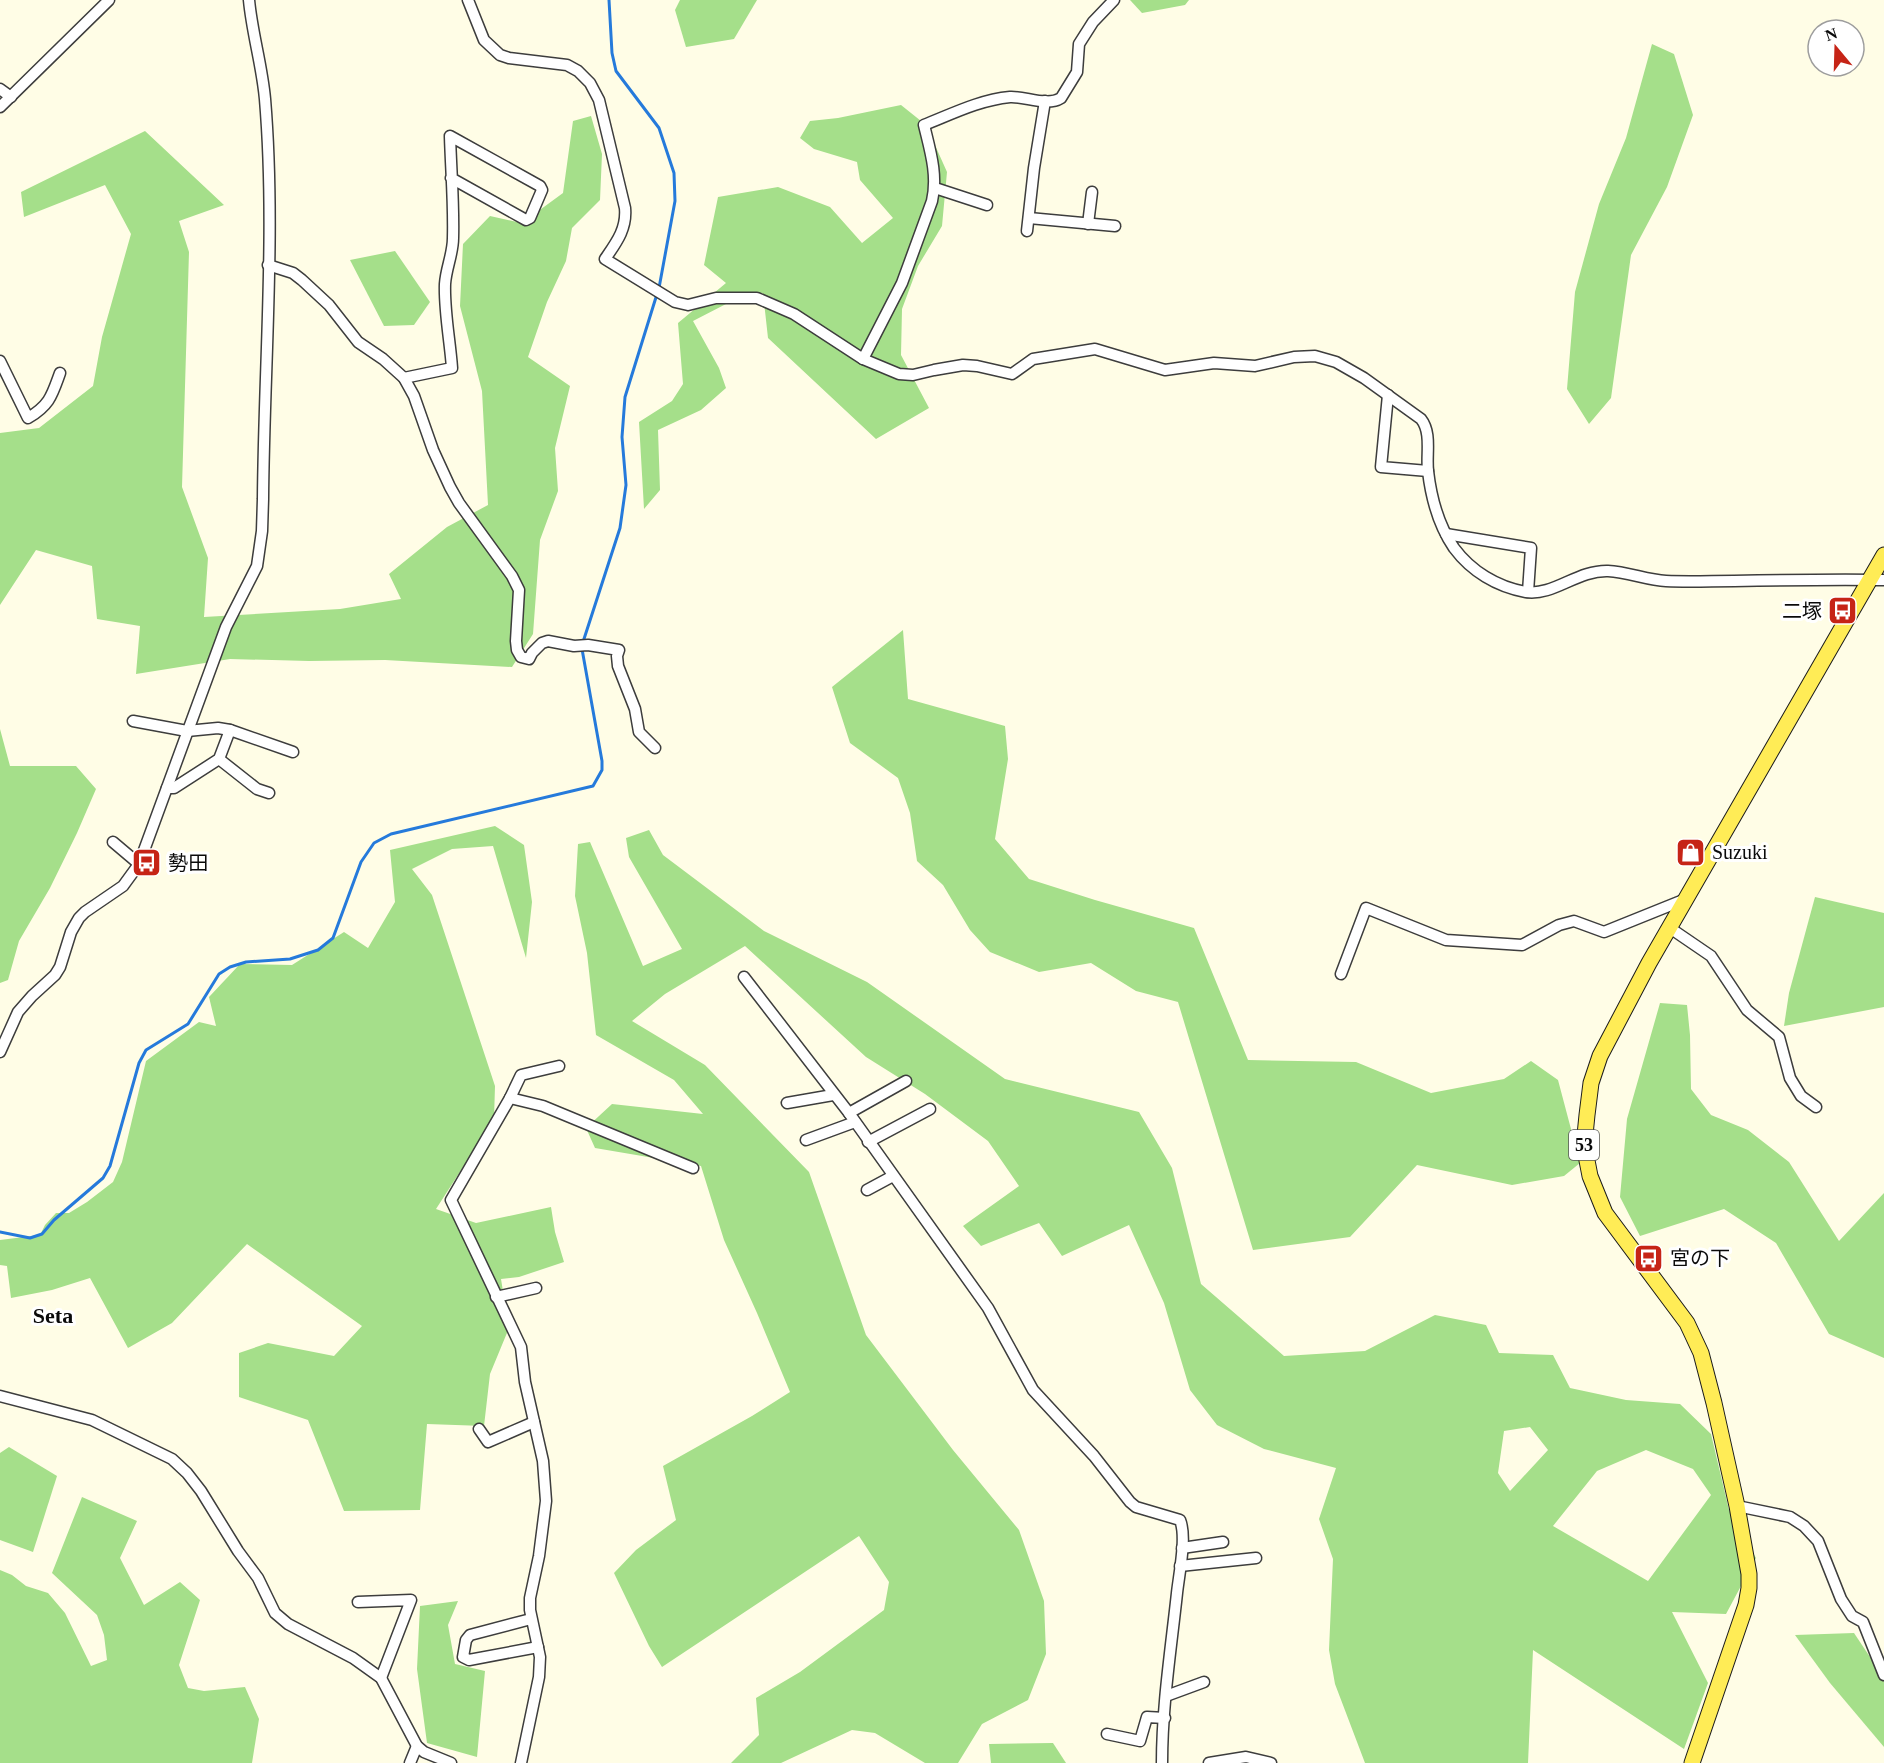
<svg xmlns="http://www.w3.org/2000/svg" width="1884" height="1763" viewBox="0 0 1884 1763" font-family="'Times New Roman','Noto Sans JP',serif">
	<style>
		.forest { fill: #a5df8a; fill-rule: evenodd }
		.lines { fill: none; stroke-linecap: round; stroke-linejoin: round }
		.stream { stroke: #257adb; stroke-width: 3 }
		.minor-casing { stroke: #3d3d3d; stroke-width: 13 }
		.primary-casing { stroke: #1b1b1b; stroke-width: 17 }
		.minor { stroke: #fff; stroke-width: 10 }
		.primary { stroke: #ffec56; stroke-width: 15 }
		.labels { text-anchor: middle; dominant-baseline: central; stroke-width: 6; stroke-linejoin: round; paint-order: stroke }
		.shield { fill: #fff; stroke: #545454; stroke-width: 1.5 }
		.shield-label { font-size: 18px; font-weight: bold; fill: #0a0a0a }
		.poi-label { font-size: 20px; fill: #0a0a0a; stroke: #fff; text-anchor: start }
		.quarter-label { font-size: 22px; font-weight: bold; fill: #0a0a0a; stroke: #fff }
	</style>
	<rect width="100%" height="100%" fill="#fffde6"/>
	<g class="forest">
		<path d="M680,0H757L734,39L686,47L675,10Z"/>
		<path d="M1130,0H1189L1185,5L1142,13Z"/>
		<path d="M1652,44L1674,54L1693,115L1667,187L1631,255L1611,398L1589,424L1567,389L1575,292L1599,204L1626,138Z"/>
		<path d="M901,105L926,125L947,172L942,226L918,266L902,309L901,355L929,408L876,439L768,338L763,293L726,304L693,321L719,368L726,388L701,410L658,430L660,490L644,509L639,422L672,401L683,384L678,323L726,283L704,265L718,197L778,187L830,207L862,243L893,218L860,180L857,162L814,149L800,138L810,121L838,118Z"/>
		<path d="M591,116L602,154L600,200L572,228L566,261L547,302L528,357L570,386L555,448L558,491L540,540L533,634L512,667L385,660L309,661L230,659L136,674L140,626L97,619L92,566L36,550L0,605V433L39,428L93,386L102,337L131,234L105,185L24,217L21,192L145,131L224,205L179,221L189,252L182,487L208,558L204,617L340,609L401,599L389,574L447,527L488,505L482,391L460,306L463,244L490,216L522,223L563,193L573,121Z"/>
		<path d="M395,251L430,302L414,325L384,326L350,260Z"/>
		<path d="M903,630L908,699L1005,726L1008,759L995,839L1029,879L1095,900L1194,928L1248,1060L1356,1062L1431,1093L1504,1079L1531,1061L1558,1080L1580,1163L1564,1176L1512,1185L1417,1165L1350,1237L1253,1250L1178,1002L1136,991L1091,963L1039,972L990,952L970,930L943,885L917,861L910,813L898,778L850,743L832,687Z"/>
		<path d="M0,729L10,766H76L96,789L77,833L50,888L19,941L8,980L0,983Z"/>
		<path d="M495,826L524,845L532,902L526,958L493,846L452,849L412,869L432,895L495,1086L494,1119L436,1209L476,1223L551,1207L555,1232L564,1262L519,1277L501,1279L509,1328L490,1374L484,1426L427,1424L420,1510L344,1511L308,1420L239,1397V1353L268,1343L334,1356L362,1326L247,1244L172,1323L128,1348L90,1278L52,1290L11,1298L7,1266L0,1265V1240L40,1235L45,1225L56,1213H69L87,1202L113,1182L122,1162L146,1061L199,1022L216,1026L209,997L240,964L292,965L344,932L368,948L395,902L390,850Z"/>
		<path d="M649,830L663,855L764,931L867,982L1005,1079L1139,1112L1172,1168L1201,1284L1284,1356L1365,1351L1435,1315L1486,1325L1499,1353L1553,1355L1570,1388L1626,1400L1680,1404L1711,1434L1729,1510L1756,1558L1726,1614L1672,1612L1708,1683L1684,1749L1533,1650L1528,1763H1365L1335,1684L1329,1650L1333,1559L1319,1519L1336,1468L1264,1449L1217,1425L1190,1390L1164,1303L1129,1225L1062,1256L1039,1223L981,1246L963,1226L1019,1186L988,1141L925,1094L866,1057L745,946L665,994L632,1021L705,1065L809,1172L866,1335L953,1450L1019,1530L1044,1601L1046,1654L1028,1700L982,1724L958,1763H925L875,1733L852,1730L781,1763H731L759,1735L756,1698L800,1672L884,1610L889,1582L859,1536L662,1667L649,1646L614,1573L636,1550L676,1520L663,1466L752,1416L790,1392L757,1313L724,1240L701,1166L595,1148L586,1128L612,1104L703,1114L674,1080L596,1035L587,953L575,896L578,844L590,842L643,966L682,949L629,857L626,838ZM1530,1427L1548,1450L1510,1491L1498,1473L1504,1431ZM1646,1450L1693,1469L1711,1495L1648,1581L1553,1526L1597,1471Z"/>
		<path d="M1815,897L1884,913V1007L1784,1026L1789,993Z"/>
		<path d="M1660,1003L1687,1005L1690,1035L1691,1089L1711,1115L1748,1130L1789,1162L1839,1241L1884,1193V1358L1829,1334L1776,1243L1724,1209L1640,1236L1620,1197L1627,1119Z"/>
		<path d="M9,1447L57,1476L33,1552L0,1540V1453Z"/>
		<path d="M82,1497L137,1521L120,1558L144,1605L180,1582L200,1600L179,1665L188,1688L204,1691L245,1687L259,1719L252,1763H0V1570L12,1575L26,1586L48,1593L65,1613L91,1666L107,1660L104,1635L97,1615L52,1573Z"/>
		<path d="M458,1601L448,1625L455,1664L485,1671L477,1757L427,1743L417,1669L420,1606Z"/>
		<path d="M1854,1633L1884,1678V1747L1830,1683L1795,1635Z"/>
		<path d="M1053,1743L1066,1763H991L989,1744Z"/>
	</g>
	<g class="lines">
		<g class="stream">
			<path d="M609,0L612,53L616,71L659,128L674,173L675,201L659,288"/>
			<path d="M583,642L620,528L626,485L622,437L625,397L657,294"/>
			<path d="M0,1232L30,1238L42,1234L54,1220L103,1178L110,1166L139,1063L146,1050L188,1024L219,974L230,967L246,962L290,959L318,950L333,938L361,862L374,843L391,834L593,786L602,770V761L582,649"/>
		</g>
		<defs>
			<g id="minor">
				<path d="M468,0L484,40L500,55L509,58L567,65L578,71L590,83L599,100L625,208C627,229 616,243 605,259L675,302L688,305L716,298H757L794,314L863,359L899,374L913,375L934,370L963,365L977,366L1012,374L1033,359L1095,349L1165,370L1214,363L1255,366L1294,357L1315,356L1336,362L1364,378L1421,419C1432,433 1426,454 1428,471C1431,497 1439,526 1454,548C1471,571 1497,587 1526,592C1554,596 1577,570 1608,571C1628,572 1647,580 1666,581C1689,582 1712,581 1734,581C1784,580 1834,579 1884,580"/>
				<path d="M0,89L11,97"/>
				<path d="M0,107L109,0"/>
				<path d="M935,188L987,205"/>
				<path d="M1029,218L1115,226"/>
				<path d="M1088,224L1092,192"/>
				<path d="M1027,231L1034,168L1045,101"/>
				<path d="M268,265L293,273L302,280L329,305L358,342L383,359L404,378L414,396L433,450L450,487L459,503L512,576L519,590L516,641L517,650L521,657L529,659L532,653L542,643L548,641L574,646L588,645L619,650L617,656L618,666L635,709L639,732L655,748"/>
				<path d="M863,359L902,283L932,201C938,175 930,150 924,125C952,114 979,100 1010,97C1025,96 1047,107 1061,98L1077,72L1079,44L1093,22L1114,0"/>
				<path d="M0,361L28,418C50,405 52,395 60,373"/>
				<path d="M404,378L452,368C450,340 444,311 445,284C446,268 453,254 453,238C454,205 451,170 450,136L540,186L542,190L530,218L526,220L451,178"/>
				<path d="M1388,395L1381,467L1428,471"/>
				<path d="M1446,534L1531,548L1528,592"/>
				<path d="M133,721L187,731L218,728L230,730L293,752"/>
				<path d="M219,759L257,789L269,793"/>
				<path d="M167,788H174L219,759L230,730"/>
				<path d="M113,842L139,864"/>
				<path d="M1670,928L1711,956L1747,1010L1779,1037L1790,1078L1801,1096L1816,1107"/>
				<path d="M1341,974L1366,908L1446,940L1522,945L1559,925L1574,921L1604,932L1686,899"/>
				<path d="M744,977L849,1113L988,1308L1033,1390L1094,1456L1130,1502L1136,1507L1180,1520C1187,1537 1179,1574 1177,1593C1171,1649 1162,1706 1162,1763"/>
				<path d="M0,1052L18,1012L32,996L55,975L60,967L71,932L79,918L85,912L123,886L139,864L226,627L257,566L262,531L263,499C264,366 276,231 265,99C262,65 252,33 249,0"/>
				<path d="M559,1066L521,1075L510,1098L543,1106L693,1168"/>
				<path d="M510,1098L451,1200L521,1347L525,1382L543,1461L546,1501L539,1556L530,1598V1610L540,1657L539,1677L521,1763"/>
				<path d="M787,1103L833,1095"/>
				<path d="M849,1113L906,1081"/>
				<path d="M806,1140L855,1122"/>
				<path d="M868,1142L930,1109"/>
				<path d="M867,1190L893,1176"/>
				<path d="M496,1297L536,1288"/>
				<path d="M0,1396L92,1420L172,1459L187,1473L201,1491L238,1551L258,1578L275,1613L288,1624L353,1658L381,1678L417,1746L424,1752L451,1763"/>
				<path d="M479,1429L488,1442L534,1422"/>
				<path d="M1737,1506L1790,1517L1804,1526L1818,1541L1841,1599L1852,1616L1863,1622L1884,1675"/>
				<path d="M1182,1548L1223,1542"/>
				<path d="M1180,1566L1256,1558"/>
				<path d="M358,1602L411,1600L381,1678"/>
				<path d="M531,1619L470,1635L466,1640L463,1657L469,1660L538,1647"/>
				<path d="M1166,1696L1204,1682"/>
				<path d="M1107,1734L1140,1741L1147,1717L1165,1718"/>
				<path d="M410,1763L417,1746"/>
				<path d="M1209,1763L1246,1757L1271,1763"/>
			</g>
			<path id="primary" d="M1692,1763L1746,1605L1749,1588V1574L1737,1506L1714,1403L1701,1353L1687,1323L1605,1213L1590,1176L1584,1145L1587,1115L1591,1083L1600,1056L1649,963L1884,555"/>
		</defs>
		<use href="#minor" class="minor-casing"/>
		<use href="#primary" class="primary-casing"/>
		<use href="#minor" class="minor"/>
		<use href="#primary" class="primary"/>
	</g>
	<defs>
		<symbol id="bus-square" viewBox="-11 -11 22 22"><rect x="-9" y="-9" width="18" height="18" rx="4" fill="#c62416" stroke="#fff"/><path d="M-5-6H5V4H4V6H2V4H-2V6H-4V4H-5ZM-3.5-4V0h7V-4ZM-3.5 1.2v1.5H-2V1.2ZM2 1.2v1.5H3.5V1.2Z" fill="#fff"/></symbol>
		<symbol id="shop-square" viewBox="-11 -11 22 22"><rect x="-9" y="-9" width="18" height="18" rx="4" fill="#c62416" stroke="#fff"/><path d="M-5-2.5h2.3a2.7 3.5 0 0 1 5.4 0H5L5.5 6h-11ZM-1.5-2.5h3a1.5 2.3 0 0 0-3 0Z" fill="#fff"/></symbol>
	</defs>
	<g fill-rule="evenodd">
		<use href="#bus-square" x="1826" y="594" width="33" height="33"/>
		<use href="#shop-square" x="1674" y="836" width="33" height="33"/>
		<use href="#bus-square" x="130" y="846" width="33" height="33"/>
		<use href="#bus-square" x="1632" y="1242" width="33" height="33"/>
	</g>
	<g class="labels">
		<rect class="shield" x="1569" y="1130" width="30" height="30" rx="4.5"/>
		<g class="shield-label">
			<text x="1584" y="1145">53</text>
		</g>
		<g class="poi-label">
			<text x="1822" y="611" text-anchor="end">二塚</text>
			<text x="1712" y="852">Suzuki</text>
			<text x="168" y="863">勢田</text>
			<text x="1670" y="1258">宮の下</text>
		</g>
		<g class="quarter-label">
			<text x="53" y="1315">Seta</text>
		</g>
	</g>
	<g transform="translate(1836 48) rotate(341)"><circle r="28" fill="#ffffff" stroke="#9d9d9d" stroke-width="1.5"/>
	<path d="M0-4.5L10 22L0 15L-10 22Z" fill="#c62416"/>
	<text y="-9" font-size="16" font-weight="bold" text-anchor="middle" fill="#0a0a0a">N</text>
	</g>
</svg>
